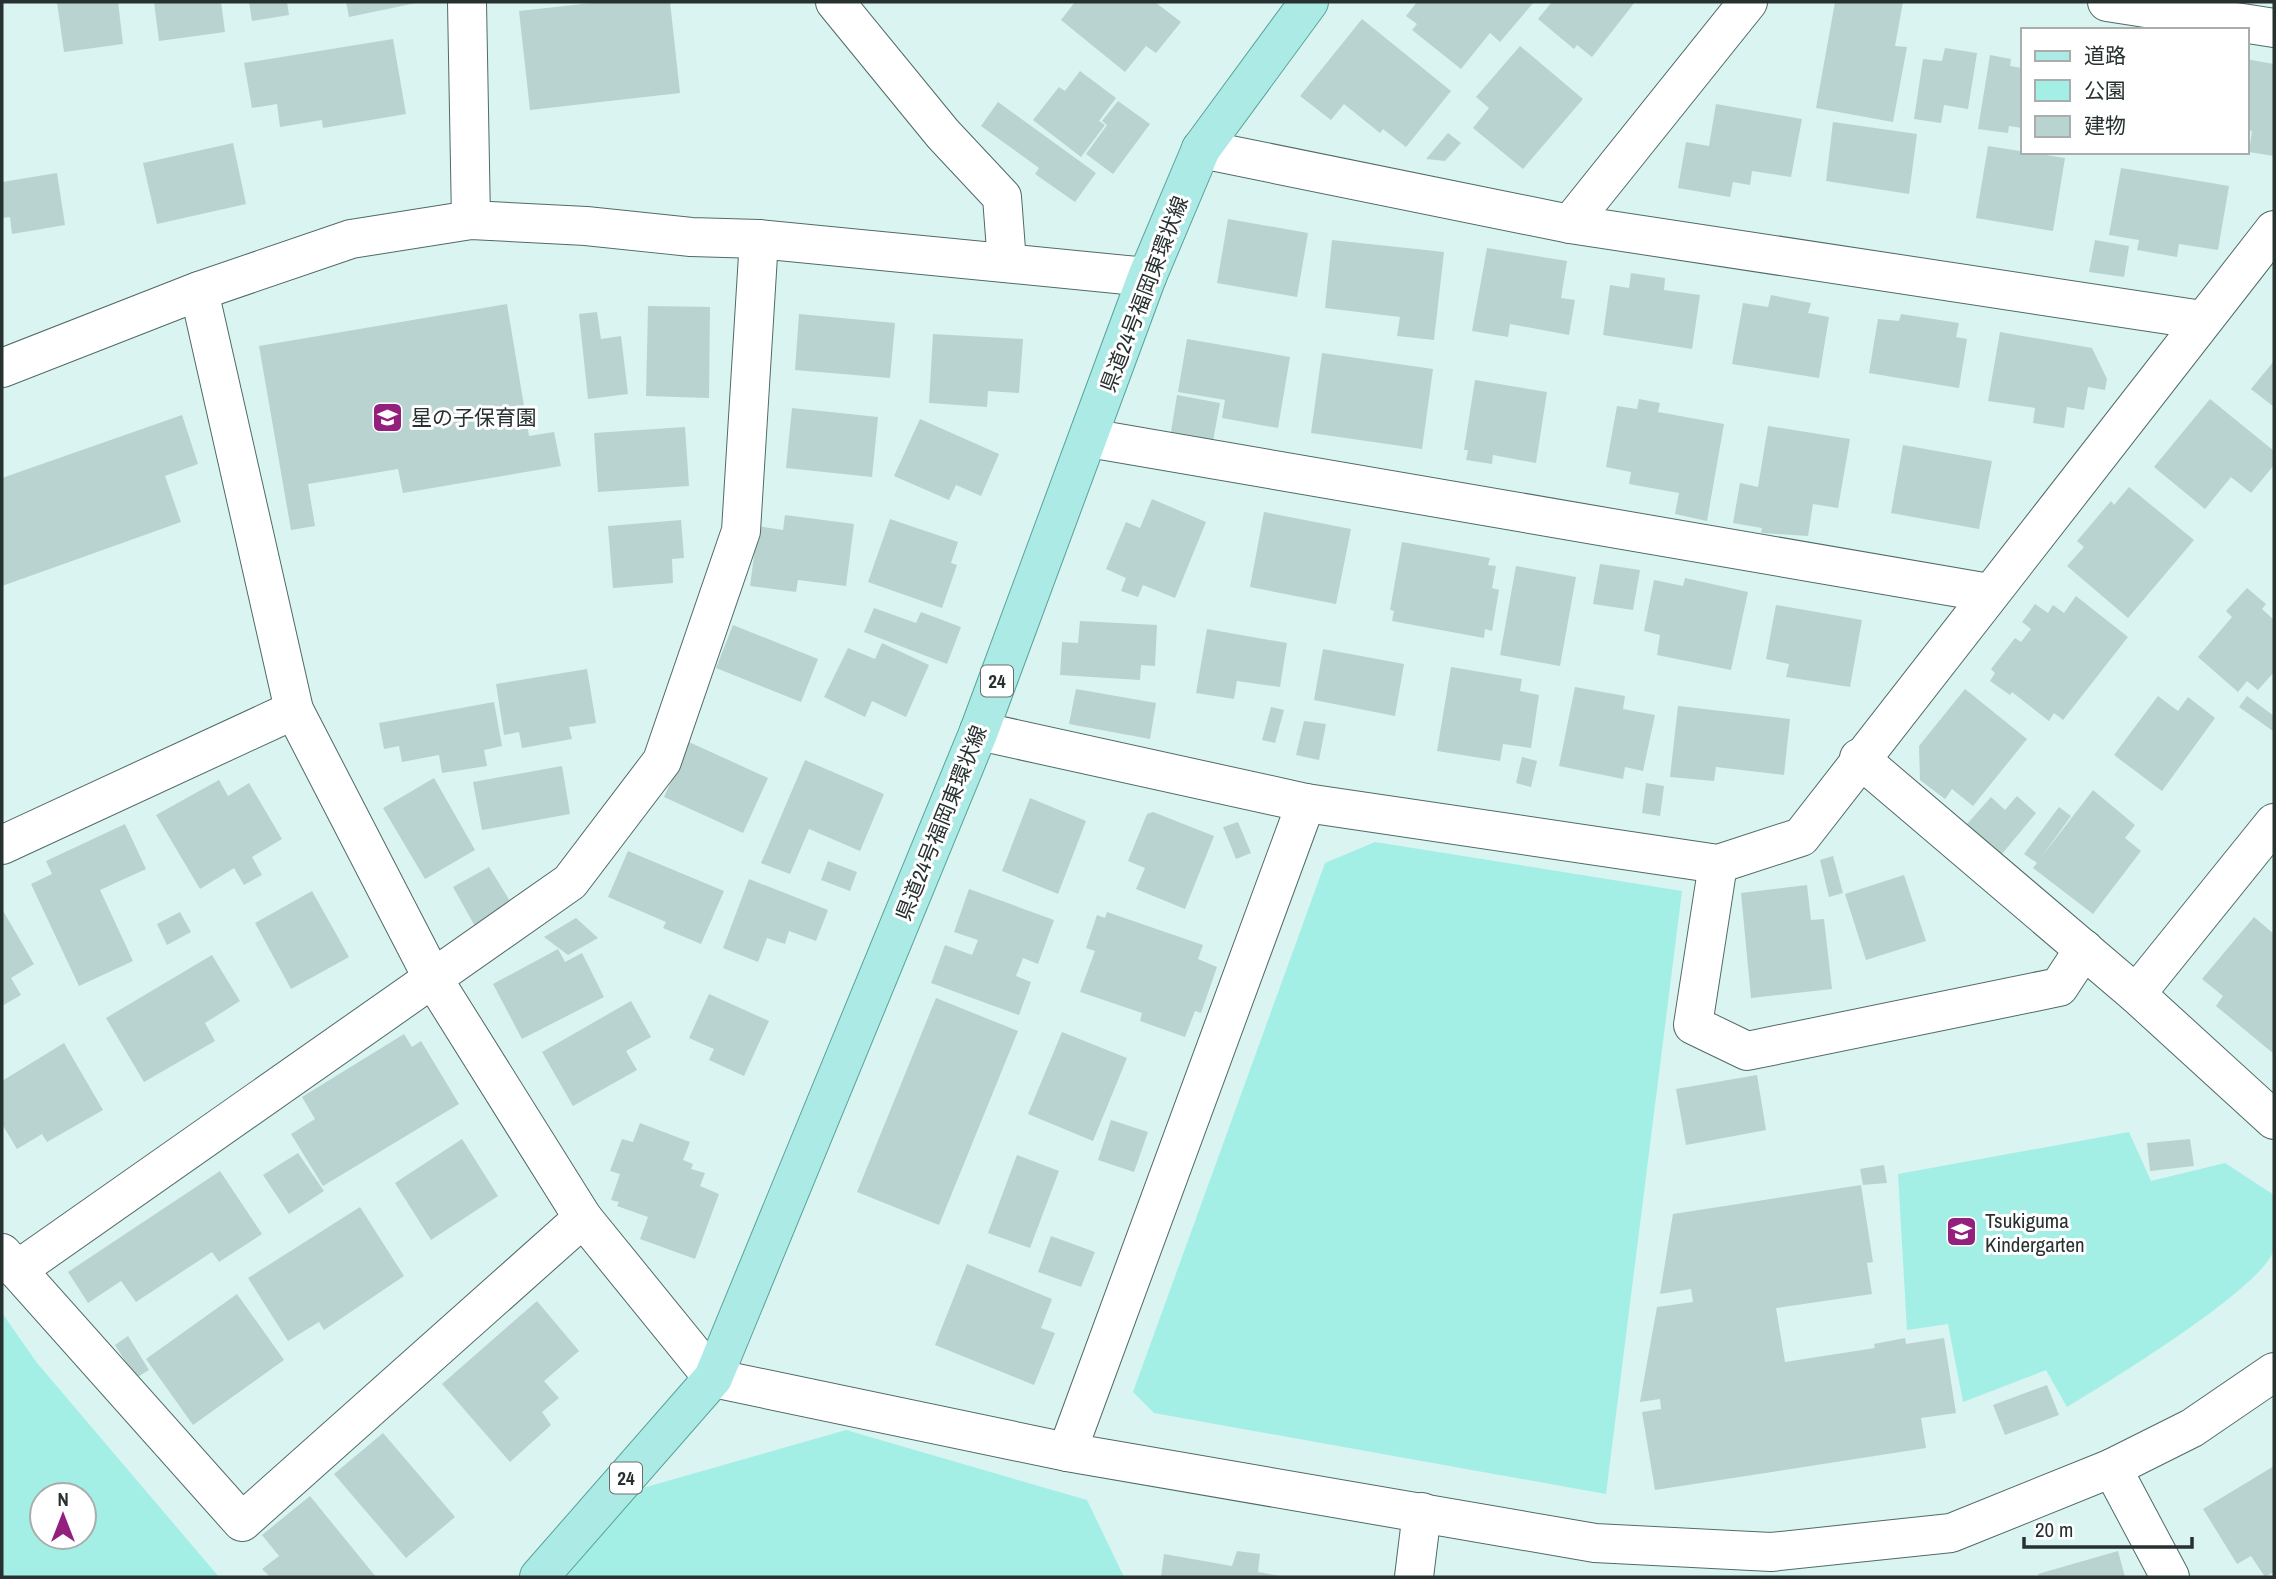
<svg xmlns="http://www.w3.org/2000/svg" width="2276" height="1579" viewBox="0 0 2276 1579" font-family="'Archivo Narrow','Noto Sans JP',sans-serif">
	<style>
		.green { fill: #a3efe6; fill-rule: evenodd }
		.building { fill: #b9d4d0 }
		.lines { fill: none; stroke-linecap: round; stroke-linejoin: round }
		.minor-casing { stroke: #516a67; stroke-width: 40 }
		.tertiary-casing { stroke: #516a67; stroke-width: 40 }
		.primary-casing { stroke: #59a29a; stroke-width: 40 }
		.minor { stroke: #fff; stroke-width: 38 }
		.tertiary { stroke: #fff; stroke-width: 38 }
		.primary { stroke: #acebe5; stroke-width: 38 }
		.labels { text-anchor: middle; dominant-baseline: central; stroke-width: 6; stroke-linejoin: round; paint-order: stroke }
		.shield { fill: #fff; stroke: #68706e; stroke-width: 2 }
		.shield-label { font-size: 19px; font-weight: bold; fill: #273230 }
		.street-label { font-size: 21px; fill: #273230; stroke: #fff }
		.poi-label { font-size: 21px; fill: #273230; stroke: #fff; text-anchor: start }
	</style>
	<rect width="100%" height="100%" fill="#d9f4f1"/>
	<g class="green">
		<path d="M1375,842L1682,891L1606,1494L1154,1413L1133,1392L1325,863Z"/>
		<path d="M2129,1132L2151,1181L2225,1163L2274,1195C2274,1211 2276,1233 2274,1249C2265,1287 2105,1384 2067,1407L2046,1370L1963,1402L1948,1324L1907,1330L1898,1174Z"/>
		<path d="M2,1313L37,1363L219,1577H2ZM42,1495H84V1537H42Z"/>
		<path d="M846,1430L1087,1500L1124,1577H537L597,1501Z"/>
	</g>
	<g class="building">
		<path d="M57,2H118L123,44L64,52Z"/>
		<path d="M154,2H221L225,32L159,41Z"/>
		<path d="M249,2H287L289,15L252,21Z"/>
		<path d="M346,2H416V3L349,17Z"/>
		<path d="M601,2H670L680,93L530,110L519,11Z"/>
		<path d="M1075,2H1155L1181,22L1156,53L1146,46L1125,72L1061,20Z"/>
		<path d="M1417,2H1534L1500,42L1490,33L1461,69L1412,30L1417,24L1406,16Z"/>
		<path d="M1552,2H1635L1592,57L1577,45L1574,49L1538,19Z"/>
		<path d="M1835,2H1903L1895,46L1907,47L1893,122L1816,108Z"/>
		<path d="M1362,19L1451,91L1406,147L1383,129L1380,133L1344,104L1331,120L1300,96Z"/>
		<path d="M393,39L406,114L323,128L322,120L280,127L277,104L252,108L244,63Z"/>
		<path d="M1520,46L1583,99L1523,169L1473,128L1489,108L1476,97Z"/>
		<path d="M1945,48L1977,53L1968,109L1944,105L1941,123L1914,119L1923,59L1942,61Z"/>
		<path d="M1990,55L2011,59L2010,66L2022,68V128L2009,126L2008,133L1978,129Z"/>
		<path d="M2246,59L2274,64V156L2249,152L2252,131L2246,130Z"/>
		<path d="M1080,71L1116,98L1099,121L1105,125L1081,157L1033,120L1059,87L1065,91Z"/>
		<path d="M1118,101L1150,124L1113,174L1086,154L1107,125L1102,121Z"/>
		<path d="M998,102L1096,173L1075,202L1035,174L1039,168L981,126Z"/>
		<path d="M1716,104L1802,119L1791,177L1752,171L1750,185L1733,182L1730,197L1678,188L1686,142L1709,146Z"/>
		<path d="M1833,122L1917,134L1909,194L1826,181Z"/>
		<path d="M1448,133L1461,143L1445,161L1426,159Z"/>
		<path d="M233,143L246,204L157,224L143,163Z"/>
		<path d="M1988,146L2065,158L2053,231L1976,218Z"/>
		<path d="M2121,168L2229,186L2218,250L2179,244L2177,257L2137,250L2139,240L2109,235Z"/>
		<path d="M57,173L65,225L12,234L10,217L2,218V182Z"/>
		<path d="M1228,219L1308,233L1297,297L1217,283Z"/>
		<path d="M1332,240L1444,252L1434,340L1397,336L1400,317L1325,308Z"/>
		<path d="M2095,240L2129,246L2124,277L2089,272Z"/>
		<path d="M1487,248L1567,261L1561,298L1575,300L1569,335L1510,324L1508,337L1472,331Z"/>
		<path d="M1631,273L1665,278L1664,290L1700,295L1692,349L1603,335L1610,285L1629,288Z"/>
		<path d="M1771,295L1811,303L1808,313L1829,317L1819,378L1732,364L1743,303L1768,307Z"/>
		<path d="M507,304L529,436L554,432L561,466L403,493L398,469L308,484L315,526L291,530L259,346Z"/>
		<path d="M648,306L710,307L709,398L646,396Z"/>
		<path d="M597,312L601,339L621,336L628,394L588,399L579,314Z"/>
		<path d="M799,314L895,323L890,378L795,370Z"/>
		<path d="M1901,314L1959,323L1956,337L1967,339L1959,388L1869,373L1878,319L1899,321Z"/>
		<path d="M2000,332L2092,348L2107,379L2105,390L2088,387L2084,410L2067,407L2064,428L2033,423L2035,408L1988,401Z"/>
		<path d="M933,334L1023,339L1019,393L988,391L987,407L929,403Z"/>
		<path d="M1187,339L1290,357L1278,428L1222,418L1225,400L1178,392Z"/>
		<path d="M1322,353L1433,369L1422,449L1311,433Z"/>
		<path d="M2274,361V407L2251,389Z"/>
		<path d="M1475,380L1547,392L1536,463L1493,455L1492,464L1466,460L1468,450H1464Z"/>
		<path d="M1177,395L1220,403L1212,446L1170,438Z"/>
		<path d="M1639,399L1660,403L1658,412L1724,424L1707,521L1675,514L1679,493L1629,484L1631,472L1606,467L1617,406L1637,409Z"/>
		<path d="M2210,399L2274,451V465L2251,493L2231,477L2205,509L2154,467Z"/>
		<path d="M792,408L878,417L872,477L786,468Z"/>
		<path d="M182,415L198,464L165,476L181,522L2,586V478Z"/>
		<path d="M920,419L999,454L981,496L956,485L949,500L894,476Z"/>
		<path d="M1768,426L1850,439L1838,508L1813,504L1808,536L1761,533L1762,528L1733,523L1740,483L1758,487Z"/>
		<path d="M685,427L689,486L598,492L594,433Z"/>
		<path d="M1903,445L1992,461L1979,529L1891,513Z"/>
		<path d="M2129,487L2194,540L2128,618L2067,566L2084,547L2077,541L2111,501L2114,505Z"/>
		<path d="M1152,499L1206,522L1175,598L1143,585L1138,597L1121,591L1126,578L1106,569L1126,522L1140,528Z"/>
		<path d="M1264,512L1351,529L1336,604L1250,587Z"/>
		<path d="M785,515L854,524L846,586L798,580L796,592L750,586L758,526L783,530Z"/>
		<path d="M890,519L958,542L951,563L957,565L942,608L868,582Z"/>
		<path d="M681,520L684,558L672,559L673,583L613,588L608,526Z"/>
		<path d="M1402,542L1490,558L1488,565L1496,566L1492,588L1499,590L1492,631L1485,629L1484,638L1392,621L1394,611L1390,610Z"/>
		<path d="M1600,564L1640,570L1633,610L1593,604Z"/>
		<path d="M1516,566L1576,577L1560,666L1500,655Z"/>
		<path d="M1685,578L1748,592L1731,670L1657,655L1660,635L1644,631L1654,580L1683,586Z"/>
		<path d="M2247,588L2266,604L2262,609L2274,620V672L2258,690L2247,681L2238,692L2198,657L2232,617L2226,611Z"/>
		<path d="M2076,596L2128,637L2063,720L2054,713L2049,721L2012,692L2010,695L1990,681L1995,673L1991,669L2015,638L2021,642L2031,629L2022,622L2035,604L2048,613L2053,605L2064,613Z"/>
		<path d="M1776,605L1862,620L1850,687L1786,677L1789,664L1766,659Z"/>
		<path d="M874,608L916,623L921,612L961,627L947,664L864,632Z"/>
		<path d="M1080,621L1157,625L1155,666L1141,665L1140,680L1060,675L1062,642L1078,643Z"/>
		<path d="M733,625L818,659L801,702L716,668Z"/>
		<path d="M1207,629L1287,643L1280,687L1237,681L1234,699L1196,693Z"/>
		<path d="M882,643L929,665L906,717L872,701L865,717L824,697L848,648L875,659Z"/>
		<path d="M1323,649L1404,664L1395,716L1314,700Z"/>
		<path d="M1451,667L1522,679L1520,691L1539,695L1531,748L1503,744L1500,761L1437,751Z"/>
		<path d="M587,669L596,723L569,727L572,739L522,748L519,732L504,735L496,684Z"/>
		<path d="M1575,687L1625,696L1623,709L1655,715L1643,771L1625,767L1623,779L1559,766Z"/>
		<path d="M1076,689L1156,703L1150,739L1069,724Z"/>
		<path d="M1965,689L2027,739L1973,806L1952,789L1945,799L1920,780L1919,746Z"/>
		<path d="M2158,696L2178,711L2188,697L2215,718L2162,791L2114,755Z"/>
		<path d="M2247,696L2274,716L2273,731L2239,707Z"/>
		<path d="M494,702L502,746L484,750L487,766L442,773L439,755L402,762L399,746L384,749L379,723Z"/>
		<path d="M1678,706L1790,719L1784,775L1716,767L1714,781L1670,777Z"/>
		<path d="M1271,707L1284,710L1275,743L1262,740Z"/>
		<path d="M1304,721L1326,724L1319,760L1296,755Z"/>
		<path d="M689,742L768,778L743,833L664,797Z"/>
		<path d="M1522,757L1537,761L1531,787L1516,783Z"/>
		<path d="M805,760L884,794L860,851L809,829L790,874L761,863Z"/>
		<path d="M562,766L570,814L482,830L473,782Z"/>
		<path d="M434,778L475,850L425,879L383,808Z"/>
		<path d="M219,780L228,796L249,783L282,839L252,857L262,875L244,885L234,868L200,889L156,815Z"/>
		<path d="M1646,783L1664,786L1660,816L1642,813Z"/>
		<path d="M2093,790L2135,825L2125,838L2141,851L2093,914L2033,868L2037,863L2024,854L2059,807L2071,816L2040,859Z"/>
		<path d="M2017,796L2036,813L2002,854L1967,824L1991,797L2005,810Z"/>
		<path d="M1030,798L1086,821L1058,894L1002,871Z"/>
		<path d="M1153,812L1214,836L1185,909L1136,889L1145,868L1128,861L1147,814Z"/>
		<path d="M1238,822L1251,853L1236,859L1223,827Z"/>
		<path d="M125,824L146,869L100,890L133,961L79,986L31,884L52,874L46,861Z"/>
		<path d="M628,851L724,891L701,944L663,928L666,922L608,897Z"/>
		<path d="M1833,856L1843,893L1829,897L1820,860Z"/>
		<path d="M828,861L857,872L850,891L821,880Z"/>
		<path d="M489,867L510,901L476,928L453,887Z"/>
		<path d="M1904,875L1926,941L1866,960L1845,894Z"/>
		<path d="M749,879L828,910L816,941L789,931L785,944L767,938L758,962L723,948Z"/>
		<path d="M1807,885L1811,920L1824,919L1832,989L1751,998L1741,893Z"/>
		<path d="M969,889L1054,920L1038,964L1023,958L1016,976L1031,982L1019,1015L931,983L945,945L972,955L978,940L954,932Z"/>
		<path d="M312,891L349,957L291,989L255,923Z"/>
		<path d="M2,909L34,964L11,978L21,995L2,1006Z"/>
		<path d="M180,912L191,932L167,945L157,924Z"/>
		<path d="M1107,912L1203,945L1198,959L1217,967L1201,1013L1195,1011L1185,1037L1140,1021L1142,1013L1080,992L1095,951L1086,948L1097,915L1105,918Z"/>
		<path d="M2254,917L2274,934V1054L2216,1006L2223,996L2202,979Z"/>
		<path d="M576,918L598,938L568,955L544,937Z"/>
		<path d="M558,949L565,962L582,953L604,997L522,1039L493,984Z"/>
		<path d="M212,955L240,1001L205,1023L215,1041L144,1082L106,1018Z"/>
		<path d="M709,994L769,1021L744,1076L709,1060L714,1049L689,1038Z"/>
		<path d="M936,998L1018,1031L939,1225L857,1192Z"/>
		<path d="M631,1001L651,1037L626,1051L637,1070L573,1106L542,1052Z"/>
		<path d="M1062,1032L1127,1058L1093,1141L1028,1114Z"/>
		<path d="M404,1034L412,1047L421,1041L459,1104L323,1186L291,1134L315,1119L302,1097Z"/>
		<path d="M64,1043L103,1110L47,1142L42,1134L17,1149L2,1124V1081Z"/>
		<path d="M1757,1075L1766,1130L1686,1145L1676,1089Z"/>
		<path d="M1111,1120L1148,1132L1134,1172L1098,1160Z"/>
		<path d="M640,1123L690,1142L683,1160L693,1164L691,1169L705,1173L700,1186L719,1194L695,1259L640,1239L648,1217L617,1206L619,1202L611,1200L620,1174L610,1171L622,1139L633,1142Z"/>
		<path d="M462,1139L498,1196L431,1240L395,1183Z"/>
		<path d="M2190,1139L2194,1166L2150,1171L2147,1143Z"/>
		<path d="M298,1153L324,1191L289,1214L263,1175Z"/>
		<path d="M1017,1155L1059,1171L1030,1248L988,1233Z"/>
		<path d="M1884,1165L1887,1183L1863,1185L1860,1169Z"/>
		<path d="M220,1171L262,1234L219,1262L212,1252L136,1302L121,1281L88,1303L68,1272Z"/>
		<path d="M1861,1185L1873,1262L1867,1263L1872,1294L1776,1308L1785,1362L1875,1348L1874,1344L1905,1338L1906,1344L1944,1338L1956,1413L1921,1418L1926,1448L1655,1490L1642,1412L1661,1409L1660,1399L1640,1402L1657,1307L1693,1302L1691,1289L1660,1294L1673,1214Z"/>
		<path d="M360,1207L404,1276L324,1330L319,1322L288,1341L248,1278Z"/>
		<path d="M1051,1236L1095,1252L1081,1287L1038,1272Z"/>
		<path d="M967,1264L1052,1299L1041,1328L1055,1333L1034,1385L935,1345Z"/>
		<path d="M237,1294L284,1360L193,1425L146,1359Z"/>
		<path d="M537,1301L579,1351L544,1381L559,1398L542,1412L551,1425L510,1462L442,1384Z"/>
		<path d="M128,1336L149,1370L136,1378L115,1345Z"/>
		<path d="M2047,1385L2059,1415L2005,1435L1993,1405Z"/>
		<path d="M383,1433L455,1517L406,1558L334,1474Z"/>
		<path d="M2274,1466V1572L2265,1577L2251,1556L2237,1564L2203,1509Z"/>
		<path d="M310,1496L376,1577H270L262,1569L279,1556L262,1535Z"/>
		<path d="M1237,1551L1260,1554L1258,1572L1286,1577H1161L1164,1554L1232,1566Z"/>
		<path d="M2118,1551L2125,1577H2039L2038,1574Z"/>
	</g>
	<g class="lines">
		<defs>
			<g id="minor">
				<path d="M467,2L471,220"/>
				<path d="M835,2L943,134L1002,197L1007,263"/>
				<path d="M2107,2L2274,28"/>
				<path d="M1201,149L1570,224L2202,320"/>
				<path d="M1570,224L1748,2"/>
				<path d="M199,291L294,710L432,977L583,1218L713,1378"/>
				<path d="M1089,438L1989,593"/>
				<path d="M979,731L1306,803L1718,864L1801,837L2274,230"/>
				<path d="M1859,758L2136,994L2274,1120"/>
				<path d="M2,845L294,710"/>
				<path d="M1718,864L1693,1025L1747,1051L2059,987L2084,949"/>
				<path d="M2136,994L2274,823"/>
				<path d="M2,1253L242,1522L583,1218"/>
				<path d="M17,1270L570,882L662,761L741,531L759,239"/>
				<path d="M1067,1452L1306,803"/>
				<path d="M2112,1468L2170,1577"/>
				<path d="M1414,1577L1422,1512"/>
			</g>
			<g id="tertiary">
				<path d="M2,368L199,291L351,239L471,220L586,226L691,237L759,239L1147,277"/>
				<path d="M713,1378L1067,1452L1595,1543L1771,1552L1951,1533L2112,1468L2192,1428L2274,1372"/>
			</g>
			<path id="primary" d="M539,1577L713,1378L979,731L1147,277L1201,149L1309,2"/>
		</defs>
		<use href="#minor" class="minor-casing"/>
		<use href="#tertiary" class="tertiary-casing"/>
		<use href="#primary" class="primary-casing"/>
		<use href="#minor" class="minor"/>
		<use href="#tertiary" class="tertiary"/>
		<use href="#primary" class="primary"/>
	</g>
	<defs>
		<symbol id="school-square" viewBox="-11 -11 22 22"><rect x="-9" y="-9" width="18" height="18" rx="4" fill="#94207e" stroke="#fff"/><path d="M0-5L7-2L0 1L-7-2ZM-4 1L0 2.5L4 1V4Q0 6-4 4Z" fill="#fff"/></symbol>
	</defs>
	<g fill-rule="evenodd">
		<use href="#school-square" x="370" y="400" width="35" height="35"/>
		<use href="#school-square" x="1944" y="1214" width="35" height="35"/>
	</g>
	<g class="labels">
		<g class="shield">
			<rect x="981" y="665.5" width="32" height="31" rx="5"/>
			<rect x="610" y="1462.5" width="32" height="31" rx="5"/>
		</g>
		<g class="shield-label">
			<text x="997" y="681">24</text>
			<text x="626" y="1478">24</text>
		</g>
		<g class="street-label">
			<text transform="translate(1144 294) rotate(-69)">県道24号福岡東環状線</text>
			<text transform="translate(941 823) rotate(-68)">県道24号福岡東環状線</text>
		</g>
		<g class="poi-label">
			<text x="411" y="417">星の子保育園</text>
			<text x="1985" y="1220">Tsukiguma<tspan x="1985" dy="24">Kindergarten</tspan></text>
		</g>
	</g>
	<rect width="2276" height="1579" fill="none" stroke="#273230" stroke-width="7"/>
	<rect x="2021" y="28" width="228" height="126" fill="#ffffff" stroke="#a9adac" stroke-width="2"/>
	<rect x="2035" y="51" width="35" height="10" fill="#acebe5" stroke="#a9adac" stroke-width="2"/>
	<text x="2084" y="63" font-size="21" fill="#273230">道路</text>
	<rect x="2035" y="80" width="35" height="21" fill="#a3efe6" stroke="#a9adac" stroke-width="2"/>
	<text x="2084" y="98" font-size="21" fill="#273230">公園</text>
	<rect x="2035" y="116" width="35" height="21" fill="#b9d4d0" stroke="#a9adac" stroke-width="2"/>
	<text x="2084" y="133" font-size="21" fill="#273230">建物</text>
	<g transform="translate(63 1516)"><circle r="33" fill="#ffffff" stroke="#a9adac" stroke-width="2"/>
	<path d="M0-5L12 26L0 18L-12 26Z" fill="#94207e"/>
	<text y="-10" font-size="19" font-weight="bold" text-anchor="middle" fill="#273230">N</text>
	</g>
	<path d="M2024 1537v10h168v-10" fill="none" stroke="#273230" stroke-width="3.5"/>
	<text x="2035" y="1537" font-size="21" fill="#273230" stroke="#ffffff" stroke-width="5" paint-order="stroke">20 m</text>
</svg>
